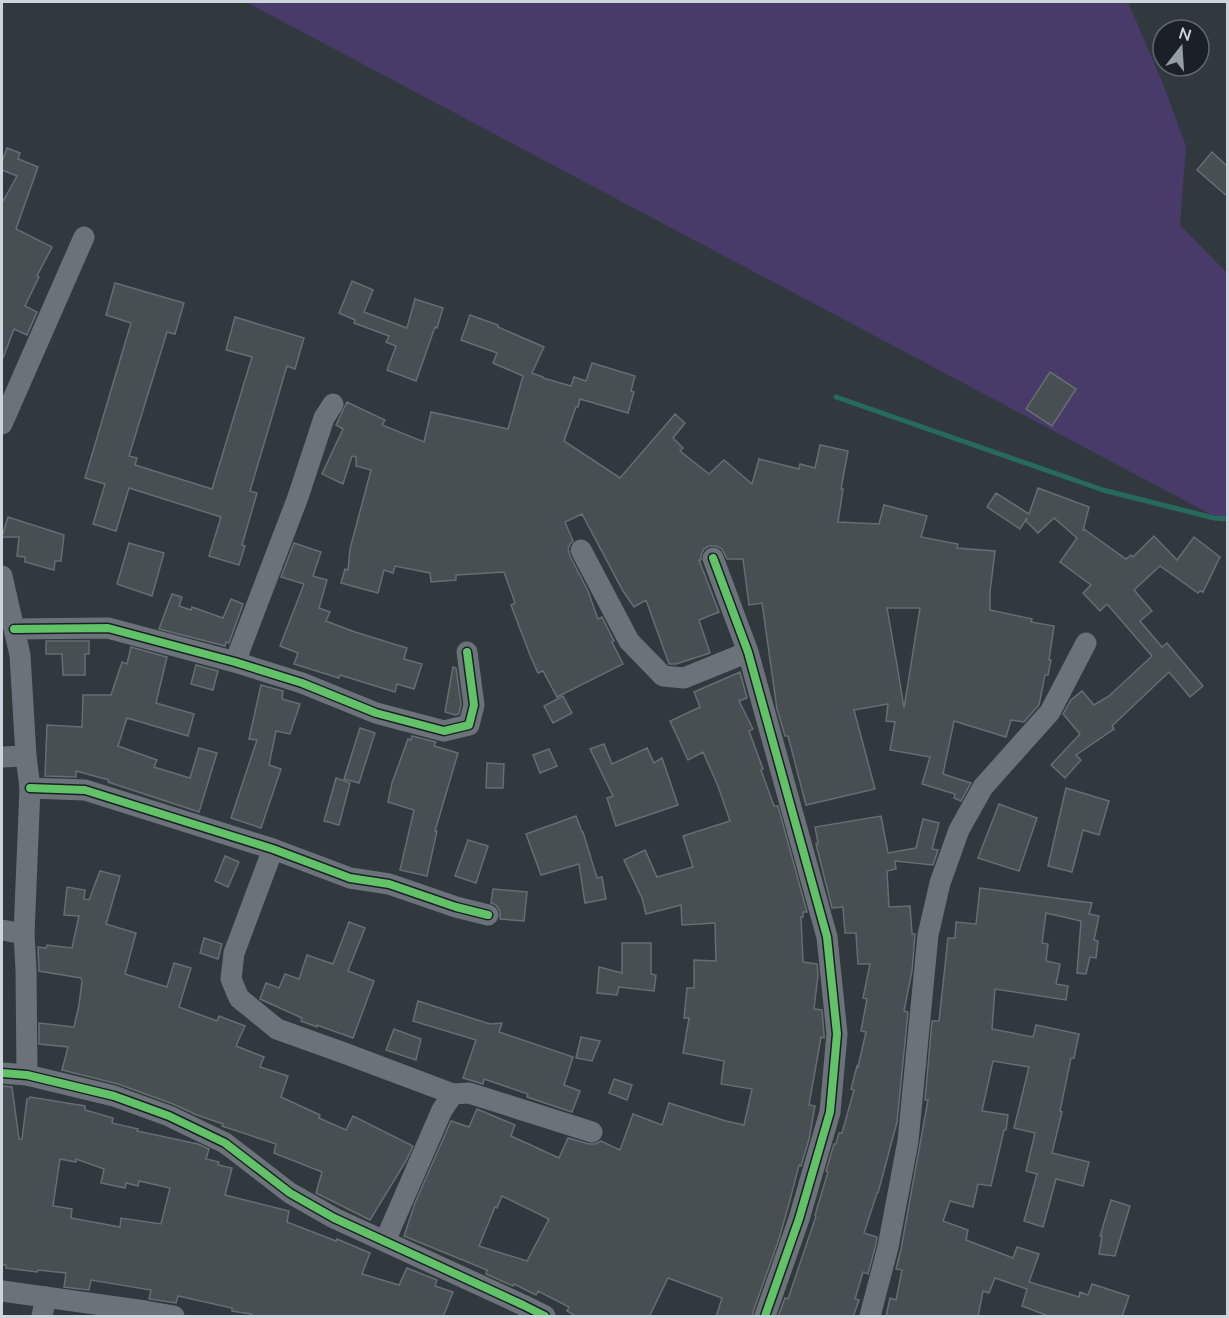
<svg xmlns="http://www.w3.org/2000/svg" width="1229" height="1318" viewBox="0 0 1229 1318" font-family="Mulish,sans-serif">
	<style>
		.green { fill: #483b69 }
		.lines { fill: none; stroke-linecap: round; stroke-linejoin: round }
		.stream { stroke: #256a5c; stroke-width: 5 }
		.building { fill: #484f52; stroke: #666e71; stroke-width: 1.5; fill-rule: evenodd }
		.minor { stroke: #6c727a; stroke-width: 21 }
		.cycleway-casing { stroke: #1a2025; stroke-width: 11 }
		.cycleway { stroke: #61c268; stroke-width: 8 }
	</style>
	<rect width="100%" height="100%" fill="#31393e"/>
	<path class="green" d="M246,2H1128L1161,79L1186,146L1180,225L1227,273V518L1210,514Z"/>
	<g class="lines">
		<path class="stream" d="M836,397L1103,490L1214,518L1228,519"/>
	</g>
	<g class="building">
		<path d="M7,148L20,153L18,159L38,167L16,229L52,247L37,276L39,277L25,306L37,312L27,335L14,329L3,358H2V203L17,176L2,170V162Z"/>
		<path d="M1212,152L1227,166V196L1197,170Z"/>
		<path d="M352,281L373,290L364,312L407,328L415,299L443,308L437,328L435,327L416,381L387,370L396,346L386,342L389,336L354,323L355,320L339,313Z"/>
		<path d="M115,283L184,303L175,334L167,332L129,456L137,458L135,465L212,489L252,357L226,350L235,317L304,338L295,369L287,366L250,491L257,493L242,545L245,546L239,565L209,556L221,517L129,488L116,531L93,524L105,484L85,478L131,323L106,315Z"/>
		<path d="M470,315L498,325V327L544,347L532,373L543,377V378L571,386L574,377L586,381L592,363L635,376L631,391L634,392L628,413L580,399L578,407H576L564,441L620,478L675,414L685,423L673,438L683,448L680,451L709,474L724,460L752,484L759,459L799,469L800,464L815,468L820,445L848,451L841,489H843L838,522L879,524L884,505L927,516L921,537L958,544L957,548L995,551L990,592V610L1032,619L1031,622L1054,626L1049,660H1051L1048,675H1045L1039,705L1024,722L1011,720L1006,737L954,721L943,774L971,783L961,801L954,798L955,794L922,784L930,757L890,750L895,722L886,721L888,704L854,710L875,789L806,805L788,736H785L777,709L762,603L749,605L743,559H727L722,549L716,546H709L704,549L701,555V560H699L719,612L699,620L710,653L676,664H669L646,600L634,607L623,591L582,514L565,522L573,541L570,544L568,549L570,556L588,591L598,619L602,617L614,641L612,642L623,664L557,697L543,671L538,673L530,655L511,605L515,603L504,572L456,575V580L431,582L430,573L395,566L393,573L384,570L378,593L341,583L345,569L348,570L350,549L371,470L356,466V457L352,456L343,484L322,474L343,429L336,425L347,402L385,420L382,425L424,442L431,412L508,429L523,376L493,363L497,353L461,340ZM887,608H920L904,708L897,665Z"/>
		<path d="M1050,372L1076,389L1052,426L1026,409Z"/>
		<path d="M1038,488L1089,507L1083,531L1084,529L1126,559L1131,555L1133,557L1154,536L1177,560L1194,537L1220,557L1203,592L1200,591L1198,593L1160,566L1134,590L1152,611L1140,621L1162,647L1167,643L1203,686L1190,697L1169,672L1112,726L1114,729L1076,755L1081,760L1065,778L1051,765L1080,734L1063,714L1071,700L1082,691L1094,705L1109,696L1152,656L1107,604L1100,611L1083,593L1091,585L1060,562L1077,538L1054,518L1038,533L1026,521L1027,518L1020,529L987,507L996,493L1029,514Z"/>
		<path d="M8,517L64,535L61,561H55L54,570L25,562V557L17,556L19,537H2Z"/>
		<path d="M129,543L164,553L152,596L117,584Z"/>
		<path d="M294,543L321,552L313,576L327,580L319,608L330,612L326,621L355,632L407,648L404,659L422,664L414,689L397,684L395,692L340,675L339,678L294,664L298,653L280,646L304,584L281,577Z"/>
		<path d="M172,594L182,597L179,606L191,610L192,607L223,618L231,599L243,604L229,643L226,642L225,646L159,629Z"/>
		<path d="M46,641H89V654H85V675H63L62,654H46Z"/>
		<path d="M131,647L167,657L156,703L194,714L188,736L127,718L118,746L157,760L154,767L190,778L199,748L217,753L199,812L108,782L109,780L76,771V777L45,776L47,725L82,727L83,695H111L122,662L127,664Z"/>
		<path d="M196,665L218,671L213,690L191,684Z"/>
		<path d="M453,667L456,668L461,704L459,714L455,715L445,712Z"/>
		<path d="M740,672L747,698L739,701L753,729L749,731L763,769L761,770L774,806H778L807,912H803V917H801L803,962L817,964L818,975L814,1009L822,1010L824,1034V1038L821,1037L809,1105L815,1106L809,1139L801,1166L799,1165L790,1200L779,1239L753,1312V1317H716L722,1298L668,1278L649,1317H577L567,1311L569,1307L538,1291L536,1295L514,1284L513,1286L486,1274L487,1270L404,1236L415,1203L451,1121L469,1127L477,1109L515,1125L511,1136L559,1158L568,1138L589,1144H595L601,1141L620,1150L633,1114L662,1125L669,1103L726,1121L744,1125L752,1089L721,1084L724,1061L683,1053L689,1018H684L687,988H694V960L716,961L715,923L682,925L681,905L646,914L642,898L624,860L645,850L657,877L693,867L683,836L730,821L718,786L703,752L688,760L670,721L700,707L694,692ZM502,1196L549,1219L527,1261L479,1246L495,1207L497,1208Z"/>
		<path d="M261,685L283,691L282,699L300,704L290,734L276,731L269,765L281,769L261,828L231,818L257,740L249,739Z"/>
		<path d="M563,696L572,713L553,723L544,706Z"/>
		<path d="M360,728L375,733L359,783L344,779Z"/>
		<path d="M412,736L436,742L434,746L458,753L435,831H437L427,876L400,870L414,810L388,802L392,783L408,739L411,740Z"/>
		<path d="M604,744L612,764L647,748L654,763L662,758L678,805L616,826L607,798L613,796L590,749Z"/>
		<path d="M549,749L557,766L540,773L533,755Z"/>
		<path d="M487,763L504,764L503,788H486Z"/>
		<path d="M336,778L350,783L339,825L324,821Z"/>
		<path d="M1066,788L1109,801L1099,835L1083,830L1072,872L1048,866Z"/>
		<path d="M999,804L1037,818L1019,871L978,858Z"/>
		<path d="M576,816L582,832H583L597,878L602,877L606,899L585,903L579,864L541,875L526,834Z"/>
		<path d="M881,816L888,853L916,848L923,819L939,823L932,849L938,850L933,865L895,861L896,869L887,871L889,907L910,906L912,934H915L912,971L904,1011L908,1012L897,1122L878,1193H877L864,1233L877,1237L876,1244L868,1274L863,1272L855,1299L859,1300L853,1317H778L785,1298L788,1299L816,1216L815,1215L828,1172L826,1171L834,1144H836L839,1133H842L854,1090L851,1089L857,1066L858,1067L866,1032L861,1031L867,999L863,998L870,964H858L856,933H845L843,907L832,908L816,844L818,843L815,827Z"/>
		<path d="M468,840L488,846L476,883L455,876Z"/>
		<path d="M225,856L239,862L228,887L215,881Z"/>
		<path d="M100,871L120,876L106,924L136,933L125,974L167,987L174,963L191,968L179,1007L217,1021L219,1016L245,1026L236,1046L264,1057L260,1067L288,1076L281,1097L320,1115L319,1118L346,1130L353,1116L413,1146L406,1161L370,1220L316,1193L322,1172L274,1153L276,1144L222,1126L223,1124L197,1115L173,1104L118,1084L62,1070L68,1047L39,1044V1023L74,1027L79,1005L82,981L81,978L39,971L38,947L46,948L47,945L72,948L79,916L64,915L67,887L85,890L84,899L89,900Z"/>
		<path d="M980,888L1092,903L1089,914L1099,916L1094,940L1098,941L1096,958L1090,957L1086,974L1077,973L1081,921L1046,913L1042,943L1048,944L1046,961L1060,964L1056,984L1068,986L1066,1000L995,989L992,1029L1033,1037L1036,1025L1079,1034L1074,1058H1071L1060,1111L1062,1112L1052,1153L1089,1162L1083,1186L1056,1179L1043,1227L1024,1221L1037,1174L1026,1171L1035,1133L1014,1128L1029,1067L993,1061L982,1111L1008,1115L1006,1130H1004L991,1186L978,1184L973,1207L950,1201L943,1221L968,1230L966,1240L1013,1258L1017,1247L1039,1254L1029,1282L1079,1297L1080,1292L1088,1295L1092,1284L1129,1296L1122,1317H1051L1022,1306L1027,1289L995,1278L989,1293L983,1291L978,1317H886L890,1298L896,1300L902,1270L896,1269L901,1249L928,1100H925L932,1021H939L948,938H955L956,922L976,924Z"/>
		<path d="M493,889L527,892L524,921L500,919V911L496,905L491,903Z"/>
		<path d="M349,922L365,928L348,971L374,981L353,1038L317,1025V1027L301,1021L302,1018L260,999L266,983L279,988L285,974L299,979L307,955L333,964Z"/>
		<path d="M204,938L222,944L218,959L200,953Z"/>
		<path d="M622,943H651V974L656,975L654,991L619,987L617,995L597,993L599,967L622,973Z"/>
		<path d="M418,1001L490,1024L502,1023L499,1032L573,1057L564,1085L580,1091L572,1112L527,1097L528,1094L484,1079L483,1084L463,1078L476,1040L413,1021Z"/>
		<path d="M394,1029L421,1039L416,1060L386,1050Z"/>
		<path d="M581,1037L600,1041L592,1061L576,1058Z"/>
		<path d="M614,1079L632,1085L627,1100L609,1093Z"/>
		<path d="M2,1086L12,1087L19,1139H22L27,1099H29L30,1097L85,1106V1110L113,1118L112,1123L138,1129L137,1131L198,1144L209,1149L206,1159L219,1162L218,1165L232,1168L225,1195L289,1211L287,1222L336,1241L337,1239L370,1253L362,1274L399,1285L407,1268L437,1280L435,1286L453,1292L443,1317H262L251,1315V1314L232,1311V1308L178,1296L176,1303L149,1299L151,1290L91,1280L89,1290L64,1287L66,1273L38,1270L37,1272L6,1268V1265H2ZM60,1159L76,1162V1159L104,1169L101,1183L125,1188L126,1183L138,1186L139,1181L170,1188L161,1224L121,1218L120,1227L71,1218L72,1209L53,1206Z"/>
		<path d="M1111,1200L1130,1206L1115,1256L1099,1254L1102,1236H1100Z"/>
	</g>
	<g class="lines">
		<g class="minor">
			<path d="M2,424L84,237"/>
			<path d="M581,550L629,641L663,676L684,678L748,652"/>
			<path d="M713,558L748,652L827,937L837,1034L830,1112L799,1219L765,1316"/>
			<path d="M2,576L20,655L26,756L30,788L24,934L26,969L27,1075"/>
			<path d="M14,629L108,628L235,662L302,683L376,713L444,731L469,725L474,705L467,652"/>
			<path d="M235,662L298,497L324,418L333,404"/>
			<path d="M2,757L26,756"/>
			<path d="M30,788L85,790L273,849L350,878L389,884L456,907L488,915"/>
			<path d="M273,849L234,953L231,979L239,998L277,1029L344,1053L453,1094"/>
			<path d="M2,930L24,934"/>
			<path d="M2,1073L27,1075L114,1096L169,1116L225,1143L290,1193L334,1218L523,1305L545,1316"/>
			<path d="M385,1241L442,1110L453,1094L469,1093L592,1132"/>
			<path d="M2,1291L145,1311L174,1316"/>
			<path d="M42,1316L46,1297"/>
			<path d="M870,1316L888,1247L908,1141L928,935L940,883L959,830L983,787L1050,712L1086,643"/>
		</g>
		<defs>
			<g id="cycleway">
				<path d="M713,558L748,652L827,937L837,1034L830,1112L799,1219L765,1316"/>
				<path d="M14,629L108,628L235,662L302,683L376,713L444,731L469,725L474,705L467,652"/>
				<path d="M30,788L85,790L273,849L350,878L389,884L456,907L488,915"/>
				<path d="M2,1073L27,1075L114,1096L169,1116L225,1143L290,1193L334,1218L523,1305L545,1316"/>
			</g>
		</defs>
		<use href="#cycleway" class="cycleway-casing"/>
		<use href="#cycleway" class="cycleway"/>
	</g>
	<rect width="1229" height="1318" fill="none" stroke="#ccd5db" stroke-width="6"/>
	<g transform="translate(1181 48) rotate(17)"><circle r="28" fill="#1a2025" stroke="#61686e" stroke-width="1.5"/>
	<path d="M0-4.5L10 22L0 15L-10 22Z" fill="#969ea4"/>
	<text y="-9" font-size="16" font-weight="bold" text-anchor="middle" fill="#ccd5db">N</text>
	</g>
</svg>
